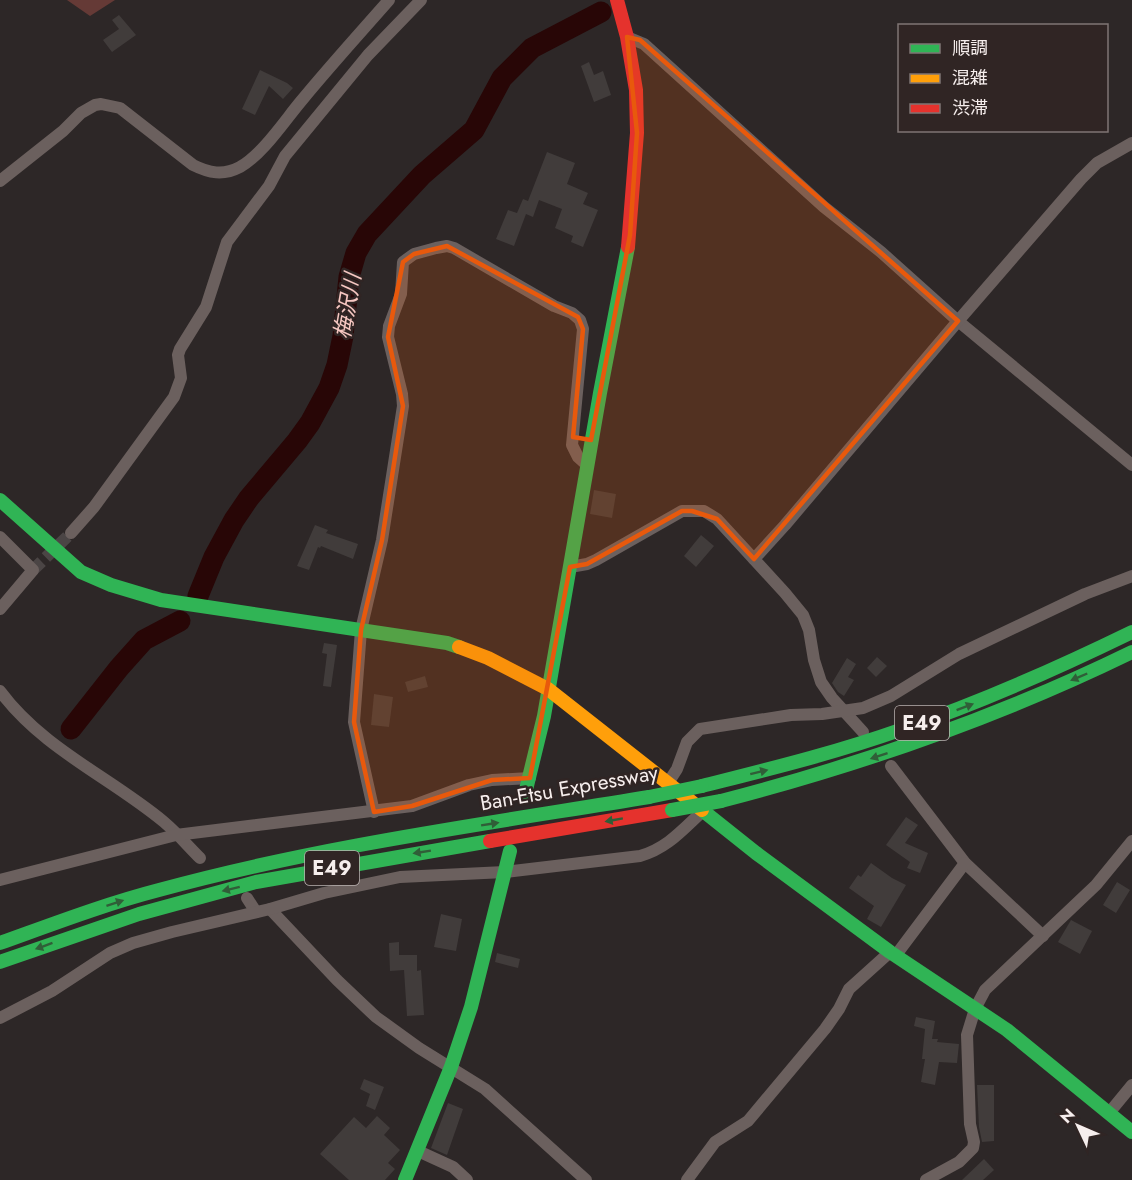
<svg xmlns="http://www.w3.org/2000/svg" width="1132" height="1180" viewBox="0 0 1132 1180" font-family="Jost,'Noto Sans JP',sans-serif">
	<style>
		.green { fill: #653a36 }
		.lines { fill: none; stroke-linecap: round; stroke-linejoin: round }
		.river { stroke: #280606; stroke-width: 21 }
		.building { fill: #413c3b }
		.street-tunnel { stroke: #4b4545; stroke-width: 12; stroke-dasharray: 12 6; stroke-linecap: butt }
		.street { stroke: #6b605e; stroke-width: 12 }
		.fast { stroke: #30b455; stroke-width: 14 }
		.slow { stroke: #ff9f0a; stroke-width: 14 }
		.jam { stroke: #e5322d; stroke-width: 14 }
		.fast-bridge { stroke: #30b455; stroke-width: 14 }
		.oneway { fill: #305e38 }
		.marked { fill: #e8590c; fill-opacity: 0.2; stroke: #e8590c; stroke-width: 4.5; stroke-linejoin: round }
		.labels { text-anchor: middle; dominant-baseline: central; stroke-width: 5; stroke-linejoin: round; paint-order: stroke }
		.shield { fill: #302524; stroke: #bbb2b1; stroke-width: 1.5 }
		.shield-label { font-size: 20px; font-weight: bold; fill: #f6eeed }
		.street-label { font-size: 21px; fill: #f6eeed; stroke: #302524 }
		.water-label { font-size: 22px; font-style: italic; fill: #f7c8c2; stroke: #302524 }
	</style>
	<rect width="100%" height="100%" fill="#2d2727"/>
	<path class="green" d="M67,0H115L90,16Z"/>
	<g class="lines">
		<g class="river">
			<path d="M198,596L214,557L234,520L249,498L297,441L310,423L329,388L337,365L343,336L349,277L356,253L367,234L422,175L474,130L502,78L532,48L601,12"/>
			<path d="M71,729L119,668L144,640L180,621"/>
		</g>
	</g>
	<g class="building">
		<path d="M119,15L136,35L112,52L103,40L119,29L112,20Z"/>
		<path d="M589,62L594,75L603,71L611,95L594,102L581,66Z"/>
		<path d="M260,70L287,83L293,88L283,99L269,86L255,115L242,109Z"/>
		<path d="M547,152L575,163L567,184L588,193L583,204L598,210L583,247L571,242L573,236L555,228L562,209L539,200L533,217L526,214L514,246L496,239L508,210L517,213L523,199L528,201Z"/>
		<path d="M594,490L616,494L612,518L590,514Z"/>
		<path d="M315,525L328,530L326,533L358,544L353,559L321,546L320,548L318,547L309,570L297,566Z"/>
		<path d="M701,535L714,546L696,567L684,556Z"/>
		<path d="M324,643L337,645L331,687L323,686L327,654L322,653Z"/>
		<path d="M877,657L887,666L876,677L867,668Z"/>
		<path d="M847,658L856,664L848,677L854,680L844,696L838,692L832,683Z"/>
		<path d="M425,676L428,687L408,692L405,682Z"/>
		<path d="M374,694L393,697L389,727L371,725Z"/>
		<path d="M906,817L918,825L905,843L928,853L920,873L907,868L910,862L886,845Z"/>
		<path d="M871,863L892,878L906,885L881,927L867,919L874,906L849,888L858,875L861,877Z"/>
		<path d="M1117,882L1130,890L1116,913L1103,905Z"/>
		<path d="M441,914L462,919L456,951L434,947Z"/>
		<path d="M1071,920L1092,931L1080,954L1058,942Z"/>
		<path d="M399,942V955H417V971L421,970L424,1015L407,1016L404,970L390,971L389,943Z"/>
		<path d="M497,953L520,959L518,968L495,962Z"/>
		<path d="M916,1017L935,1021L932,1039H938L937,1042L959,1044L957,1063L939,1062L935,1085L921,1082L925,1059H922L925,1029L914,1026Z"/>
		<path d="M364,1079L384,1087L375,1110L366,1106L370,1094L360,1089Z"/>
		<path d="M977,1085H994V1141L982,1142L979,1127Z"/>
		<path d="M448,1103L463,1109L447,1155L431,1148Z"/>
		<path d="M377,1116L390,1128L384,1135L400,1150L388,1163L395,1169L385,1180H349L320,1154L354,1117L366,1128Z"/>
		<path d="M984,1159L994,1170L983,1180H962Z"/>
	</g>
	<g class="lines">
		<path class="street-tunnel" d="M33,570L71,533"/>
		<g class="street">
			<path d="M627,37L644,44L824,207L881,252L958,321L1132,465"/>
			<path d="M0,181L63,131L81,113L95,105L101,104L120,108L193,165C209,173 223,176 240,167C263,154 285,120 302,100C330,66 360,33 389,0"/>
			<path d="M71,533L94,507L174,397L181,378L178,355L180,349L206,307L227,242L269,186L285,156L368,55L421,0"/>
			<path d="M0,537L33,570L0,609"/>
			<path d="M754,559L785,525L958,321L1081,179L1097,163L1132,143"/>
			<path d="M570,567L587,564L596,560L682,511H704L717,519L785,593L803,615L809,630L814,660L821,682L832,698L863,732"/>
			<path d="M0,691C43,749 110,777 164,822C177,833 188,846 200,858"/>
			<path d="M891,766L965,863L1043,936"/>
			<path d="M668,783L677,769L687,742L700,729L791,715L822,714L863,708L891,696L959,654L1085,594L1132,576"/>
			<path d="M374,812L354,722L361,630L382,540L403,406L402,394L388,337L389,326L401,294L403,262L414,254L436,248L447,246L454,248L554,306L572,313L580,320L583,329L572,445L578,457L587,465"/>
			<path d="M0,880L176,835L412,806L469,785L492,780L530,778"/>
			<path d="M247,898L256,912"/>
			<path d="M270,909L337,980L376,1017L419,1048L485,1089L586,1180"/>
			<path d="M896,955L965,863"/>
			<path d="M0,1018L52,991L110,953L133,943L172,932L270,909L324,893L400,877L505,872L640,856C668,848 683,829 704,810"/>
			<path d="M1109,1113L1132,1085"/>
			<path d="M418,1151L453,1167L467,1180"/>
			<path d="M687,1180L715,1142L748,1121L825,1029L839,1009L849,989L890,952"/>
			<path d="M926,1180L959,1162L973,1148L974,1142L970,1124L967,1035L975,1009L985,990L1096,885L1132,841"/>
		</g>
		<g class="fast">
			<path d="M0,500L81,572L111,585L161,600L447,643L459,647"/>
			<path d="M702,786C769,769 835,753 900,730C980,703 1056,669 1132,632"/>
			<path d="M524,798L544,716L600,393L628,247"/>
			<path d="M721,801C864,764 999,717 1132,652"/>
			<path d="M702,810L756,853L890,952L1007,1030L1132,1132"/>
			<path d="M0,943C53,924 105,904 159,890C320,846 485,824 649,797"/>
			<path d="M0,962L139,914L256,882L490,841"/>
			<path d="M405,1180L451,1067L471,1007L510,851"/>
		</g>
		<path class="slow" d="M459,647L488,658L548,689L702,810"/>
		<g class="jam">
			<path d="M617,0L627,37L636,90L637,133L628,247"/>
			<path d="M490,841L672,810"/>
		</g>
		<g class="fast-bridge">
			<path d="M649,797L702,786"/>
			<path d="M672,810L721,801"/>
		</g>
	</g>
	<defs><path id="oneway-solid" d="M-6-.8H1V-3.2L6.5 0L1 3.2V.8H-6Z" transform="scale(1.5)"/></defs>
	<g class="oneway">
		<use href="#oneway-solid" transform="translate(1079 677) rotate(157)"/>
		<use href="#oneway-solid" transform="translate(965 707) rotate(-21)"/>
		<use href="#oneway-solid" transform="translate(879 756) rotate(162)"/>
		<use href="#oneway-solid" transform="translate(759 772) rotate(-14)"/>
		<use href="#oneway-solid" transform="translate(614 820) rotate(170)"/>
		<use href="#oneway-solid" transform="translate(490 824) rotate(-9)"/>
		<use href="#oneway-solid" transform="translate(422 852) rotate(171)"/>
		<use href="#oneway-solid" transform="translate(231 889) rotate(166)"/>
		<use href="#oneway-solid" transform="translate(115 903) rotate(-18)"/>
		<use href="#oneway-solid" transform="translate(44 946) rotate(160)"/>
	</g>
	<path class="marked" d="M627,37L640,40L958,321L754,559L717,519L692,511H682L587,564L570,567L530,778L492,780L412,806L374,812L354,722L361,630L382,540L403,406L388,337L403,262L414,254L447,246L578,317L583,329L573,437L591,440L630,235L637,133Z"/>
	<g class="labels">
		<g class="shield">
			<rect x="895" y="706" width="54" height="34" rx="4.5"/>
			<rect x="305" y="851" width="54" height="34" rx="4.5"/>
		</g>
		<g class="shield-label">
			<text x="922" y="723">E49</text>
			<text x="332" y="868">E49</text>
		</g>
		<g class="street-label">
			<text transform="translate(569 788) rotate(-10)">Ban-Etsu Expressway</text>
		</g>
		<g class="water-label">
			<text transform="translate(347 306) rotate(-80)">梅沢川</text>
		</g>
	</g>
	<rect x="898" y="24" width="210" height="108" fill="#302524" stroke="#7f7574" stroke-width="1.5"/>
	<rect x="910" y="44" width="30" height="9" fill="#30b455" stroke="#7f7574" stroke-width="1.5"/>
	<text x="952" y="54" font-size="18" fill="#f6eeed">順調</text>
	<rect x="910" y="74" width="30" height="9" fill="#ff9f0a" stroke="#7f7574" stroke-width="1.5"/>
	<text x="952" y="84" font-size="18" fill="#f6eeed">混雑</text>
	<rect x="910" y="104" width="30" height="9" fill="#e5322d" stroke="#7f7574" stroke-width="1.5"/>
	<text x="952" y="114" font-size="18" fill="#f6eeed">渋滞</text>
	<g transform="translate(1078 1126) rotate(314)" stroke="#302524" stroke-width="4.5" paint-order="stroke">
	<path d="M0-4.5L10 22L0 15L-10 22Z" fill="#f6eeed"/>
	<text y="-9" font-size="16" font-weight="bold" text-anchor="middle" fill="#f6eeed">N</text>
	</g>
</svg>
